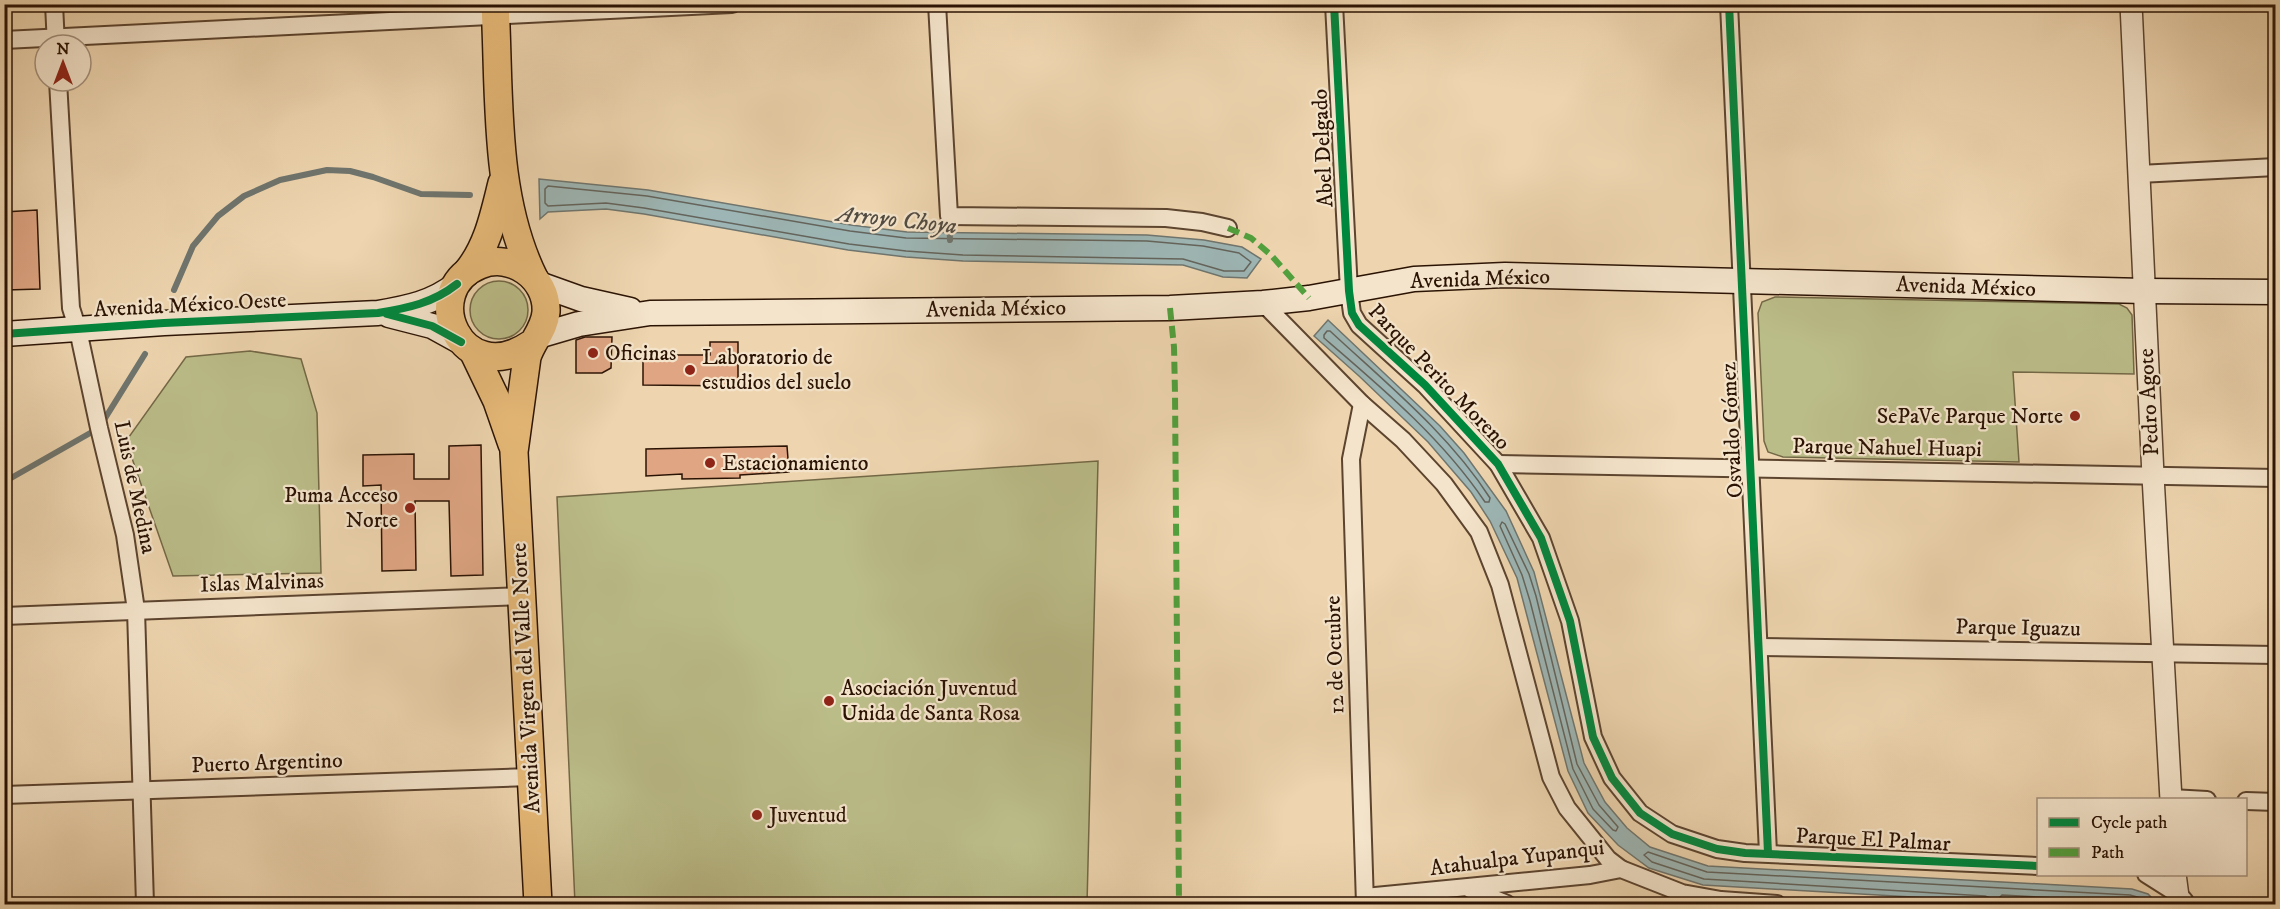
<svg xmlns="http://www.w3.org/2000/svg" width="2280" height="909" viewBox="0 0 2280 909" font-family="'IM FELL DW Pica',serif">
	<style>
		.green { fill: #bbbd89; stroke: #736846; stroke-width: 1.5 }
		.water { fill: #9db6b5; stroke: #6f756e; stroke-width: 1.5 }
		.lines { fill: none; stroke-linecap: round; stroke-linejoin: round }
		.shore { stroke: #64645c; stroke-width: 1.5 }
		.stream { stroke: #6f756e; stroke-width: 6 }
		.building { fill: #e0a684; stroke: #2b1304; stroke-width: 1.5 }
		.minor-casing { stroke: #5c442f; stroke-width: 20 }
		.tertiary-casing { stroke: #5c442f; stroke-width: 24 }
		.secondary-casing { stroke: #2b1304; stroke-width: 27 }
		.primary-casing { stroke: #2b1304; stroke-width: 30 }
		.minor { stroke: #f4e4cb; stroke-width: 16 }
		.tertiary { stroke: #f4e4cb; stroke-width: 21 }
		.secondary { stroke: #f4e4cb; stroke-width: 24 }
		.primary { stroke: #e7ba78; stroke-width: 27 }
		.quiet { stroke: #51a03d; stroke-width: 6; stroke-dasharray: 12 6; stroke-linecap: butt }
		.cycleway-casing { stroke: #f4e4cb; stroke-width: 11 }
		.cycleway { stroke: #00873e; stroke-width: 8 }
		.poi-dot { fill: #8f2418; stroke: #f4e4cb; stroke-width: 2 }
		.labels { text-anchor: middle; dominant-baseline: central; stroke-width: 4.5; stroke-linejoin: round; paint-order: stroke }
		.street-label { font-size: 22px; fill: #2b1304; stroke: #f4e4cb }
		.poi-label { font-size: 22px; fill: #2b1304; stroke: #f4e4cb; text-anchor: start }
		.water-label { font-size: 24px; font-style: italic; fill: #534c42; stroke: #f4e4cb }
	</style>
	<rect width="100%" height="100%" fill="#eed5af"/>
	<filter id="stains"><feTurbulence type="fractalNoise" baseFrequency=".00333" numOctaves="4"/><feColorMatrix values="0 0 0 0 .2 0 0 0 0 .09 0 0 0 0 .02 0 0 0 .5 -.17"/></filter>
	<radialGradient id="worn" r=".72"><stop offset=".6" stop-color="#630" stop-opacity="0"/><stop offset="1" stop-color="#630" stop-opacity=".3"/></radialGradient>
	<g class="green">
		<circle cx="499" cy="310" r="29"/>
		<path d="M1775,297L2119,304L2127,308L2132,315L2134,374L2013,372L2019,462L1783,457L1768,452L1764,441L1758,313L1762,302Z"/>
		<path d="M250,351L301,359L317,413L321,573L173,576L126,441L186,357Z"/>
		<path d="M1098,461L1087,904H575L557,497Z"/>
	</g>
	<g class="water">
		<path d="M539,179L648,190L851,225L907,232L1147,235L1204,240L1242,247L1261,259L1247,278L1223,277L1183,265L963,261L906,257L848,250L644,214L606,209L548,212L540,219Z"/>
		<path d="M1328,320L1440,426L1464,453L1506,511L1534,572L1584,763L1605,802L1627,828L1650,847L1708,866L2132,889L2148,894L2153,899V904H2036L1703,885L1649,868L1618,845L1588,813L1568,771L1517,578L1490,521L1471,492L1428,442L1359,376L1314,336Z"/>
	</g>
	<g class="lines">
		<g class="shore">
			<path d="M548,186L647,196L850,231L906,238L1147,241L1203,246L1239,253L1251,262L1244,271H1224L1183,259L963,255L906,251L849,244L644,208L606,203L548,206L545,203V189Z"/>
			<path d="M1327,331H1330C1387,384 1448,433 1490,498L1489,502H1485C1442,438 1381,387 1324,338V335Z"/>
			<path d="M1502,522L1505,524L1529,574L1536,596L1577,764L1599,805L1618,827L1616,831L1613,830L1593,809L1573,769L1530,601L1522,575L1500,526Z"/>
			<path d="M1992,904L1990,898L1985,896L1704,879L1652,862L1644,855L1648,852L1707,872L2130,895L2144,899L2147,904"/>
			<path d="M1999,904V898L2002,895L2129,902L2136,904"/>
		</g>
		<g class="stream">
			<path d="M949,217L950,240"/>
			<path d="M174,290L193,246L218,216L244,196L280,180L327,170L350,171L373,177L421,194L470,195"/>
			<path d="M4,482L99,428L145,354"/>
		</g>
	</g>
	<g class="building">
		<path d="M37,210L40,289L6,290L4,212Z"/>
		<path d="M585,337H612L611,368L602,373H576V340Z"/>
		<path d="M710,342H738V386L643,385V355H710Z"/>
		<path d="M481,445L483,575L451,576L449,501H415L416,570L382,571L381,485L363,486V455L414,454V479H449V446Z"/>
		<path d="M787,446L789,472L740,475V478L682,479V474L646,476V449Z"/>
	</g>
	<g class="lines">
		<defs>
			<g id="minor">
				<path d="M54,4L56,45"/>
				<path d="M937,4L949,216L1166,218L1202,222L1228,228"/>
				<path d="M1334,4L1349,291L1352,313L1359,325L1425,385L1498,464L1541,538L1570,621L1593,737L1612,778L1640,813L1672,834L1717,849L1745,853L2038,866"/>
				<path d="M1729,4L1768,853"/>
				<path d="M4,40L732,4"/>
				<path d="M58,81L71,308L78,330L99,428L125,535L136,610L145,904"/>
				<path d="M2139,174L2276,167"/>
				<path d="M1263,303L1362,404L1403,440L1444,484L1479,532L1500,585L1551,777L1567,808L1608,859L1621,869"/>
				<path d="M1362,404L1351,459L1365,904"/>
				<path d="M1498,464L2276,478"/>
				<path d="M4,616L522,596"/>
				<path d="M1760,647L2276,655"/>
				<path d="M4,795L531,777"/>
				<path d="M2171,798L2207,800"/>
				<path d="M2246,801L2276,802"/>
				<path d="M2146,874L2176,893L2184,900"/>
				<path d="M1470,889L1507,904"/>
				<path d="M1365,897L1590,875L1621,869L1682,893L1721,900L1777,904"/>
			</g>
			<g id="tertiary">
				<path d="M2131,4L2153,476L2171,800"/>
				<path d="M2175,874L2179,904"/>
			</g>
			<g id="secondary">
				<path d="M539,284L581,299L630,310"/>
				<path d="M389,315L432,326L461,342"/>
				<path d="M4,334L164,323L378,313C408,308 433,303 457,284"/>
				<path d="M538,336L579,324L650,313L1170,308L1263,303L1309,298L1414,279L1505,275L2144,291L2276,292"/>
			</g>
			<g id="primary">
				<path d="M495,4C500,95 493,195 534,278"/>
				<path d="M467,272C488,246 494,215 502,183"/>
				<path d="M531,344C461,392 417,290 480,265C511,252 548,278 546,312C545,329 532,341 527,357L514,452L538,904"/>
				<path d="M473,351L497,401L512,444"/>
			</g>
		</defs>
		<use href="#minor" class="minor-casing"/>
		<use href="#tertiary" class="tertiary-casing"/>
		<use href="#secondary" class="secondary-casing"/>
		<use href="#primary" class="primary-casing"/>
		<use href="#minor" class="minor"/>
		<use href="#tertiary" class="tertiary"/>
		<use href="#secondary" class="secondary"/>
		<use href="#primary" class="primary"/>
		<g class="quiet">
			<path d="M1228,228L1251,238L1271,255L1309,298"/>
			<path d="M1170,308L1174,347L1175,393L1179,904"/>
		</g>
		<defs>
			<g id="cycleway">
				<path d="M1334,4L1349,291L1352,313L1359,325L1425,385L1498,464L1541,538L1570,621L1593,737L1612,778L1640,813L1672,834L1717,849L1745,853L2038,866"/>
				<path d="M1729,4L1768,853"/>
				<path d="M387,314L432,326L461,342"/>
				<path d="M4,334L164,323L378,313C408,308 433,303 457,284"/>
			</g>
		</defs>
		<use href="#cycleway" class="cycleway-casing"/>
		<use href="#cycleway" class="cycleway"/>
	</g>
	<g class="poi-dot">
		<circle cx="593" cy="353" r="6"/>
		<circle cx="690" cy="370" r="6"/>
		<circle cx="2075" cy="416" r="6"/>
		<circle cx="710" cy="463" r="6"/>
		<circle cx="410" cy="508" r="6"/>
		<circle cx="829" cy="701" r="6"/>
		<circle cx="757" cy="815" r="6"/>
	</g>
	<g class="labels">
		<g class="street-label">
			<text transform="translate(1323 148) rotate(-93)">Abel Delgado</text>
			<text transform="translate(1480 279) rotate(-2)">Avenida México</text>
			<text transform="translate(1966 287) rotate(2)">Avenida México</text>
			<text transform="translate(190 305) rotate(-3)">Avenida México Oeste</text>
			<text transform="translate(996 309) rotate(-1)">Avenida México</text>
			<text transform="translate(1439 377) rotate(46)">Parque Perito Moreno</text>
			<text transform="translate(2149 402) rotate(-93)">Pedro Agote</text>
			<text transform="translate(1732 430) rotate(-93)">Osvaldo Gómez</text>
			<text transform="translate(1887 448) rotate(1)">Parque Nahuel Huapi</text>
			<text transform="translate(135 487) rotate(78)">Luis de Medina</text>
			<text transform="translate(262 583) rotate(-2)">Islas Malvinas</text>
			<text transform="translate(2018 628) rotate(1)">Parque Iguazu</text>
			<text transform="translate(1335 655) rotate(-92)">12 de Octubre</text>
			<text transform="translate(526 678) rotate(-93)">Avenida Virgen del Valle Norte</text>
			<text transform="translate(267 763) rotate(-2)">Puerto Argentino</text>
			<text transform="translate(1873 840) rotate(3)">Parque El Palmar</text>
			<text transform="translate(1517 858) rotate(-7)">Atahualpa Yupanqui</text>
		</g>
		<g class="poi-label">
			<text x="605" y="353">Oficinas</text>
			<text x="702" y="357">Laboratorio de<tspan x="702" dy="25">estudios del suelo</tspan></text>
			<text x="2063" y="416" text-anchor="end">SePaVe Parque Norte</text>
			<text x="722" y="463">Estacionamiento</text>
			<text x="398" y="495" text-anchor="end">Puma Acceso<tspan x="398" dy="25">Norte</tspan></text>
			<text x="841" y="688">Asociación Juventud<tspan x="841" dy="25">Unida de Santa Rosa</tspan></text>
			<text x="769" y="815">Juventud</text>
		</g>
		<g class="water-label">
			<text transform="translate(897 220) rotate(6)">Arroyo Choya</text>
		</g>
	</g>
	<rect width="2280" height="909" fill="none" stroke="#eed5af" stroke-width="24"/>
	<rect x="6" y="6" width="2268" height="897" fill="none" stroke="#2b1304" stroke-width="3"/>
	<rect x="12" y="12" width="2256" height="885" fill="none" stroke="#2b1304" stroke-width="1.5"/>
	<rect x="2037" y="798" width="210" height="78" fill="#f4e4cb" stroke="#a4907b" stroke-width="1.5"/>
	<rect x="2049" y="818" width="30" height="9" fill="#00873e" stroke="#a4907b" stroke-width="1.5"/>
	<text x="2091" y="828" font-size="18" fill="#2b1304">Cycle path</text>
	<rect x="2049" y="848" width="30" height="9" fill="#51a03d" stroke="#a4907b" stroke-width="1.5"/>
	<text x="2091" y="858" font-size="18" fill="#2b1304">Path</text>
	<g transform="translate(63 63)"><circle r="28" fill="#f4e4cb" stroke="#a4907b" stroke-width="1.5"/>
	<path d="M0-4.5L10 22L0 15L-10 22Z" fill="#8f2418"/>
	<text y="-9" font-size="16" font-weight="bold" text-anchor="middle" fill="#2b1304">N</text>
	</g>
	<rect width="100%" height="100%" filter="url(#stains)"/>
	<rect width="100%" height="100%" fill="url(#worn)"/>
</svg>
